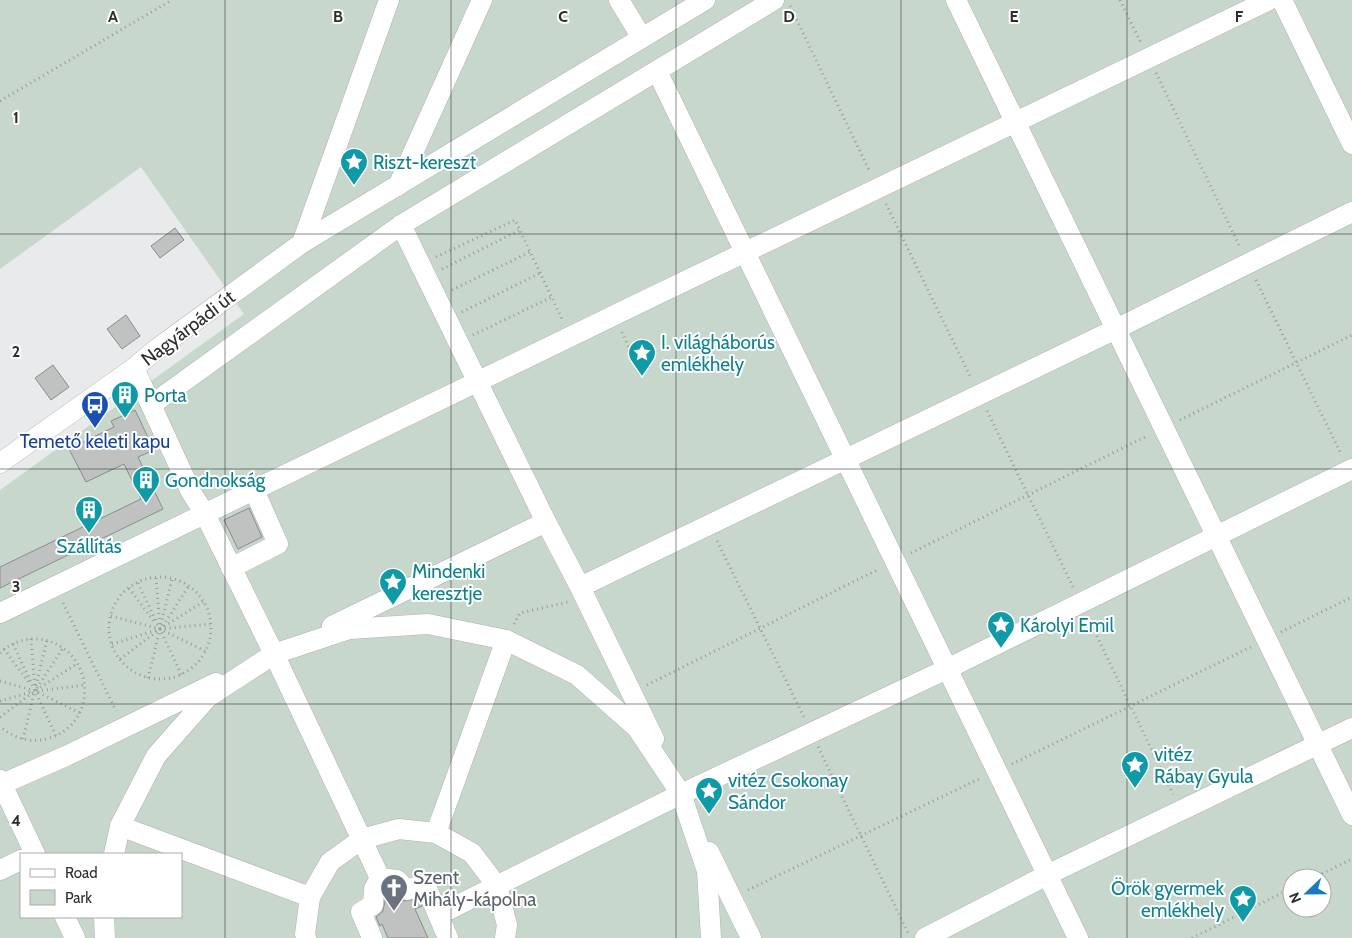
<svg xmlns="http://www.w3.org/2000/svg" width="1352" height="938" viewBox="0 0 1352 938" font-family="Cabin,sans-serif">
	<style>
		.green { fill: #c7d7cb; fill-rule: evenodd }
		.building { fill: #c0c1c1; stroke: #8b8c8d }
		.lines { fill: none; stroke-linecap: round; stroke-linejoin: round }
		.minor-casing { stroke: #b2b3b3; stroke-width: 21 }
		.path { stroke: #9a9a9b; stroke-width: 3; stroke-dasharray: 1 4; stroke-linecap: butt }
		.minor { stroke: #fff; stroke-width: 20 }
		.grid { fill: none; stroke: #2d2d2d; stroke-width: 1; stroke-opacity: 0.55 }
		.labels { text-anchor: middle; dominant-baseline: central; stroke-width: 4; stroke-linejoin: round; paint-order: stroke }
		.culture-label { font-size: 19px; fill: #0d838f; stroke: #fff; text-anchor: start }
		.street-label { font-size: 19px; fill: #2d2d2d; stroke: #fff }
		.transit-label { font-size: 19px; fill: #164399; stroke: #fff }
		.worship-label { font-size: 19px; fill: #5b616d; stroke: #fff; text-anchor: start }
		.grid-label { font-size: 16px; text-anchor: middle; font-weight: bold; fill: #2d2d2d; stroke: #fff; stroke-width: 4; stroke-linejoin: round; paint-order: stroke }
	</style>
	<rect width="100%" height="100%" fill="#e9eaeb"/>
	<path class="green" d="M0,0H1352V938H0V490L244,314L141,167L0,269ZM21,854H181V917H21ZM1292,878H1322V908H1292Z"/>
	<g class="building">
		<path d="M175,228L184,240L160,258L151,246Z"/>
		<path d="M126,315L140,336L122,349L107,329Z"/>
		<path d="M53,365L69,387L51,400L35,378Z"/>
		<path d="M135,410L154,450L138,457L163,509L0,588V567L141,499L124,464L86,482L69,449L114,427L111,421Z"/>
		<path d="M249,508L262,537L238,549L224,520Z"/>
		<path d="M387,891H392L404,901L418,899L422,906L415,909L428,938H388L382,924L380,926L376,917L383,911Z"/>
	</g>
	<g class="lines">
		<defs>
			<g id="minor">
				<path d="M619,0L642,38"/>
				<path d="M956,0L1352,815"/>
				<path d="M1282,0L1352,144"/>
				<path d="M657,71L1078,938"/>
				<path d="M398,186L482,0"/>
				<path d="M401,225L546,522L580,587L654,739"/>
				<path d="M302,243L389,0"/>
				<path d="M134,368L191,492L205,514L274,654L380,878"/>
				<path d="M151,405L401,225L774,0"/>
				<path d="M0,463L134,368L158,348L302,243L705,0"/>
				<path d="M231,568L278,544L254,490"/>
				<path d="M580,587L1116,329L1352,212"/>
				<path d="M0,613C423,409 845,202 1269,0"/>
				<path d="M332,626L546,522"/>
				<path d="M0,780L35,854"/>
				<path d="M2,784L66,756L216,683"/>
				<path d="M120,826L310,897"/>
				<path d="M436,833L506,640"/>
				<path d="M709,852L751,938"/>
				<path d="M114,854L120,826L156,756L208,697L274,654L349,629L428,624L506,640L577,675L637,728L681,794L707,871L711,938"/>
				<path d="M0,870L21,860"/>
				<path d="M438,915L681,794L947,669L1352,469"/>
				<path d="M65,917L75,938"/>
				<path d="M104,917L105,938"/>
				<path d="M306,938L305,934L310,897L330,862L362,839L399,829L436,833L472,853L497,886L507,925L505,938"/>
				<path d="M372,938L361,912L373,905L374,889L380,878L397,880L407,890L425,884L448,938"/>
				<path d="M925,938L1047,875L1352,728"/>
			</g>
		</defs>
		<use href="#minor" class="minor-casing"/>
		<g class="path">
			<path d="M1120,0L1141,43"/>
			<path d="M790,6L870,172"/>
			<path d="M1156,73L1240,247"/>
			<path d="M0,101L172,0"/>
			<path d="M886,204L971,378"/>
			<path d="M436,257L515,220L563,321"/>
			<path d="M442,269L520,230"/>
			<path d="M1256,280L1341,454"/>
			<path d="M452,290L530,252"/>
			<path d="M462,312L540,273"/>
			<path d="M622,332L642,377"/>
			<path d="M473,335L552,297"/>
			<path d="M987,411L1073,587"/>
			<path d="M1180,420L1352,335"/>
			<path d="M717,541L804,717"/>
			<path d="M911,553L1147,436"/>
			<circle cx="160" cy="628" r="51"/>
			<path d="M156,578L160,626"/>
			<path d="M138,583L182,676"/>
			<path d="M129,588L155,623"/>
			<path d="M63,603L116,711"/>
			<path d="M111,616L160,629L205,651"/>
			<path d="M1088,618L1173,794"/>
			<path d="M514,624L520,613L568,602"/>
			<path d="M163,626L188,587"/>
			<path d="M1281,632L1352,597"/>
			<path d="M31,639L35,688"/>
			<path d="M13,644L57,738"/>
			<path d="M112,644L160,629L210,624"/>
			<path d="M4,649L30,684"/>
			<path d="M0,653C10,643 25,638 39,639C95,646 102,725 46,739C30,743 12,738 0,726"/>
			<path d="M120,659L160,629L203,602"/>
			<path d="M148,678L172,579"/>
			<path d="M0,681L35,691L80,713"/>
			<path d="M647,685L879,569"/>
			<path d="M37,688L63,648"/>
			<path d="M37,691L85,685"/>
			<path d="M0,701L31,692"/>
			<path d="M0,717L35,691L78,663"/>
			<path d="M23,739L47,640"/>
			<path d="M818,747L908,933"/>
			<path d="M1012,764L1251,647"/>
			<path d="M1313,878L1352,859"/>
			<path d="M748,890L981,778"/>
			<path d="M1192,938L1292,888"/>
		</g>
		<use href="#minor" class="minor"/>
	</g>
	<path class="grid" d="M225,0V938M451,0V938M676,0V938M901,0V938M1127,0V938M0,234H1352M0,469H1352M0,704H1352"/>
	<defs>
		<symbol id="sight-pin" viewBox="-11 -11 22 30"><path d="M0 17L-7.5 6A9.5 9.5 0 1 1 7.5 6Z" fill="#0f9aa8" stroke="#fff"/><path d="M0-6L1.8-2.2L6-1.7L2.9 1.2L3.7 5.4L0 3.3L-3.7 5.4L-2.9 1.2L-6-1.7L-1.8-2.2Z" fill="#fff"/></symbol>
		<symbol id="building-pin" viewBox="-11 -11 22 30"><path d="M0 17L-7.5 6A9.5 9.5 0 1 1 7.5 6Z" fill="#0f9aa8" stroke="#fff"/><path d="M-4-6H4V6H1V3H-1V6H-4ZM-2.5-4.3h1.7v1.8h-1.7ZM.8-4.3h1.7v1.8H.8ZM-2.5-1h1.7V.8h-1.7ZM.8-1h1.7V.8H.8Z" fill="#fff"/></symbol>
		<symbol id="bus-pin" viewBox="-11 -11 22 30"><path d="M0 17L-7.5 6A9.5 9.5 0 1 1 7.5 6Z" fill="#1a4fb4" stroke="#fff"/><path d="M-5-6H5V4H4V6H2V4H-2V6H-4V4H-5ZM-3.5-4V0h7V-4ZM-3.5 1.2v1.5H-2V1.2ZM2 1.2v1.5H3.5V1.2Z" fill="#fff"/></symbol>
		<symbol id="church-pin" viewBox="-11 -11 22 30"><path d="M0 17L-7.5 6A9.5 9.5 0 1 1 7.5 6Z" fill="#6b7280" stroke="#fff"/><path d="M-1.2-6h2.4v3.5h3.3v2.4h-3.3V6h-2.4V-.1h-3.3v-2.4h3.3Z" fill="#fff"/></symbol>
	</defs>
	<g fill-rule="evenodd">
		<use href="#sight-pin" x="338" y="146" width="32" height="43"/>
		<use href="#sight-pin" x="626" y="337" width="32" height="43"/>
		<use href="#building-pin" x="109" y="379" width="32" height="43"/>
		<use href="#bus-pin" x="79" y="389" width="32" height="43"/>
		<use href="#building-pin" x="130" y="464" width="32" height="43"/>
		<use href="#building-pin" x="73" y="494" width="32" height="43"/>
		<use href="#sight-pin" x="377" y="566" width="32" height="43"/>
		<use href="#sight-pin" x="985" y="609" width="32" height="43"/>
		<use href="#sight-pin" x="1119" y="749" width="32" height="43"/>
		<use href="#sight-pin" x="693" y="775" width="32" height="43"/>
		<use href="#church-pin" x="378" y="872" width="32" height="43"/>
		<use href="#sight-pin" x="1227" y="883" width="32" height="43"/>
	</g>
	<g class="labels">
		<g class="culture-label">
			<text x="373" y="162">Riszt-kereszt</text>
			<text x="661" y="342">I. világháborús<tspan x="661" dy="22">emlékhely</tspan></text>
			<text x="144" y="395">Porta</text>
			<text x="165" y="480">Gondnokság</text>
			<text x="89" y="546" text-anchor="middle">Szállítás</text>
			<text x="412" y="571">Mindenki<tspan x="412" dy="22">keresztje</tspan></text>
			<text x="1020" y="625">Károlyi Emil</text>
			<text x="1154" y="754">vitéz<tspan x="1154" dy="22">Rábay Gyula</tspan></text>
			<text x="728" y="780">vitéz Csokonay<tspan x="728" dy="22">Sándor</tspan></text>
			<text x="1224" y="888" text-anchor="end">Örök gyermek<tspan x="1224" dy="22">emlékhely</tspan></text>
		</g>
		<g class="street-label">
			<text transform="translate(188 328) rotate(-37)">Nagyárpádi út</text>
		</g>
		<g class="transit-label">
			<text x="95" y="441">Temető keleti kapu</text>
		</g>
		<g class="worship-label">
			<text x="413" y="877">Szent<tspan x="413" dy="22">Mihály-kápolna</tspan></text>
		</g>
	</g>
	<g class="grid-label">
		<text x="113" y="22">A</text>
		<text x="338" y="22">B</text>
		<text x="563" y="22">C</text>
		<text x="789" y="22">D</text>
		<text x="1014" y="22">E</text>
		<text x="1239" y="22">F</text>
		<text x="16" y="123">1</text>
		<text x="16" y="357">2</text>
		<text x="16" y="592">3</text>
		<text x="16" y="826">4</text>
	</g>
	<rect x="20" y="853" width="162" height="65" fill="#ffffff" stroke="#ababab"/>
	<rect x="30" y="869" width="25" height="8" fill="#ffffff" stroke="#ababab"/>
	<text x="65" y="878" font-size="15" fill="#2d2d2d">Road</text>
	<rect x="30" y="890" width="25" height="15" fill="#c7d7cb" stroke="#ababab"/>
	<text x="65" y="903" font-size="15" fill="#2d2d2d">Park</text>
	<g transform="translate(1307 893) rotate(248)"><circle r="24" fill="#ffffff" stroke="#ababab"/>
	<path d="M0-4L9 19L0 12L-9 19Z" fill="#157bc6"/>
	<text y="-8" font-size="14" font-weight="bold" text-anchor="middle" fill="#2d2d2d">N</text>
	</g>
</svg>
